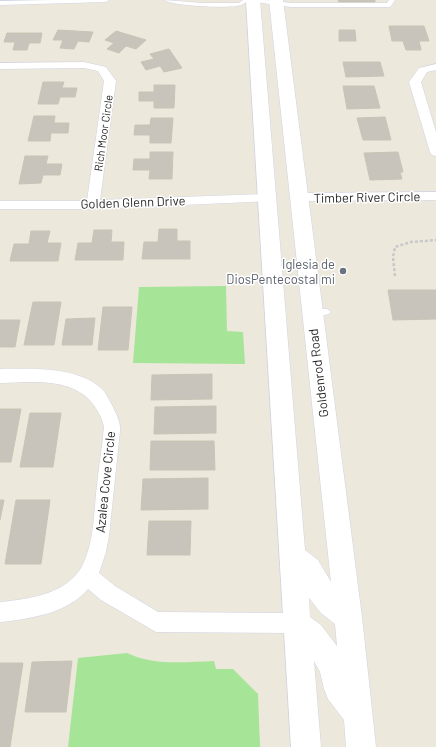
<svg xmlns="http://www.w3.org/2000/svg" width="436" height="747" viewBox="0 0 436 747" font-family="Barlow,sans-serif">
	<style>
		.green { fill: #a6e497 }
		.building { fill: #c8c4bb; stroke: #c8c4b5 }
		.lines { fill: none; stroke-linecap: round; stroke-linejoin: round }
		.lane-casing { stroke: #d1d2e3; stroke-width: 1 }
		.street-casing { stroke: #d1d2e3; stroke-width: 1 }
		.secondary-casing { stroke: #d1d2e3; stroke-width: 1 }
		.path { stroke: #c8c8c8; stroke-width: 2.5; stroke-dasharray: 3 2; stroke-linecap: butt }
		.lane { fill: #fff; fill-rule: evenodd }
		.street { fill: #fff; fill-rule: evenodd }
		.secondary { fill: #fff; fill-rule: evenodd }
		.worship-dot { fill: #6b7280; stroke: #fff; stroke-width: 1.5 }
		.labels { text-anchor: middle; dominant-baseline: central; stroke-width: 3; stroke-linejoin: round; paint-order: stroke }
		.far-street-label { font-size: 11px; fill: #2a2a2a; stroke: #fff }
		.street-label { font-size: 13px; fill: #2a2a2a; stroke: #fff }
		.worship-label { font-size: 13px; fill: #5b616d; stroke: #fff; text-anchor: end }
	</style>
	<rect width="100%" height="100%" fill="#ede8dc"/>
	<g class="green">
		<path d="M226,286L227,331L243,332L245,364L133,363L139,287Z"/>
		<path d="M127,653C154,666 185,662 214,661L216,669H233L258,694L260,747H68L78,658Z"/>
	</g>
	<g class="building">
		<path d="M338,0H375V2H339Z"/>
		<path d="M389,26H424L429,41H419L421,50H406L403,41H392Z"/>
		<path d="M58,30L93,32L89,42L78,41L74,49L60,48L63,40H53Z"/>
		<path d="M339,30H355L356,41H339Z"/>
		<path d="M116,31L146,40L136,49L126,46L119,53L107,49L114,43L105,40Z"/>
		<path d="M7,33H42L40,43H29L27,50H13L15,42H4Z"/>
		<path d="M169,49L182,68L164,72L160,66L146,70L141,62L154,59L150,54Z"/>
		<path d="M343,62H380L384,76L346,77Z"/>
		<path d="M43,82H64L62,88H77L75,97H60L58,104H38Z"/>
		<path d="M154,85H175L174,108H154V101H139V92H154Z"/>
		<path d="M343,86H374L380,108L347,109Z"/>
		<path d="M34,116H55L54,123H69L68,133H51L50,141H28Z"/>
		<path d="M385,117L391,140H363L357,118Z"/>
		<path d="M151,118H173L171,143H150V135H134L135,125H150Z"/>
		<path d="M150,152H173L172,179H149L150,170H133L134,159H150Z"/>
		<path d="M398,152L403,172H400L402,179L370,180L364,153Z"/>
		<path d="M25,156H48L46,164H62L60,175H43L41,183L19,184Z"/>
		<path d="M159,229H177V241H190V259H142L144,242H158Z"/>
		<path d="M94,230H112L111,242H124L123,260H75L78,243H92Z"/>
		<path d="M31,231H50L47,243H61L58,261H10L14,244H29Z"/>
		<path d="M388,290H436V319L393,320Z"/>
		<path d="M33,302H61L54,345H24Z"/>
		<path d="M103,307H132L128,350H98Z"/>
		<path d="M95,318L92,345H62L66,319Z"/>
		<path d="M0,320H20L15,347H0Z"/>
		<path d="M212,374V399L151,400L152,375Z"/>
		<path d="M216,406V433L154,434L155,407Z"/>
		<path d="M0,409H21L11,462H0Z"/>
		<path d="M30,413H61L53,467H20Z"/>
		<path d="M151,441H214L215,470H150Z"/>
		<path d="M208,478V509L141,510L143,479Z"/>
		<path d="M0,500H4L0,520Z"/>
		<path d="M16,500H50L41,564H5Z"/>
		<path d="M149,521H191L190,555H147Z"/>
		<path d="M72,661L66,712H25L32,662Z"/>
		<path d="M0,663H23L10,747H0Z"/>
	</g>
	<g class="lines">
		<defs>
			<g id="lane">
				<path d="M53,0H109L106,2L0,5V1Z"/>
				<path d="M164,0L203,3H239L243,0H249C246,2 244,4 241,5C229,9 174,6 164,0Z"/>
				<path d="M252,0H266L291,3H387L389,0H395L391,6L389,7H291L255,2Z"/>
				<path d="M312,309H327L331,312C326,317 313,317 308,312Z"/>
			</g>
			<g id="street">
				<path d="M84,62L106,67L116,81L100,200L266,194L271,195L273,198L271,201L93,209H0V201H87L104,81L98,71L84,68L0,69V63Z"/>
				<path d="M436,64V70L427,72L421,82L436,132V156L432,155L430,152L409,82L419,68Z"/>
				<path d="M436,192V200L298,201L293,200L291,197L293,194L298,193Z"/>
				<path d="M0,369C32,369 77,366 102,389C106,393 109,400 112,405C116,414 121,422 120,431L109,536L106,552L99,573L115,586L158,612L296,613L303,616L306,623L303,630L296,633L156,632L101,600L88,589C68,613 30,619 0,622V602C29,599 71,594 84,562C93,542 94,516 96,494C98,472 102,449 104,427C103,421 100,415 97,410C78,376 33,382 0,383Z"/>
			</g>
			<path id="secondary" d="M246,0H260L305,550L318,560L331,582L269,0H283L362,617L376,747H346L344,720L328,699L324,689L320,672L314,661L321,747H291ZM309,598L321,613L335,624L337,646L321,625L310,617Z"/>
		</defs>
		<use href="#lane" class="lane-casing"/>
		<use href="#street" class="street-casing"/>
		<use href="#secondary" class="secondary-casing"/>
		<path class="path" d="M395,276L393,257L395,247L411,242L436,240"/>
		<use href="#lane" class="lane"/>
		<use href="#street" class="street"/>
		<use href="#secondary" class="secondary"/>
	</g>
	<circle class="worship-dot" cx="343" cy="271" r="4"/>
	<g class="labels">
		<g class="far-street-label">
			<text transform="translate(103 133) rotate(-82)">Rich Moor Circle</text>
		</g>
		<g class="street-label">
			<text transform="translate(367 197) rotate(-1)">Timber River Circle</text>
			<text transform="translate(133 202) rotate(-2)">Golden Glenn Drive</text>
			<text transform="translate(318 373) rotate(-97)">Goldenrod Road</text>
			<text transform="translate(105 482) rotate(-84)">Azalea Cove Circle</text>
		</g>
		<g class="worship-label">
			<text x="335" y="264">Iglesia de<tspan x="335" dy="15">DiosPentecostal mi</tspan></text>
		</g>
	</g>
</svg>
